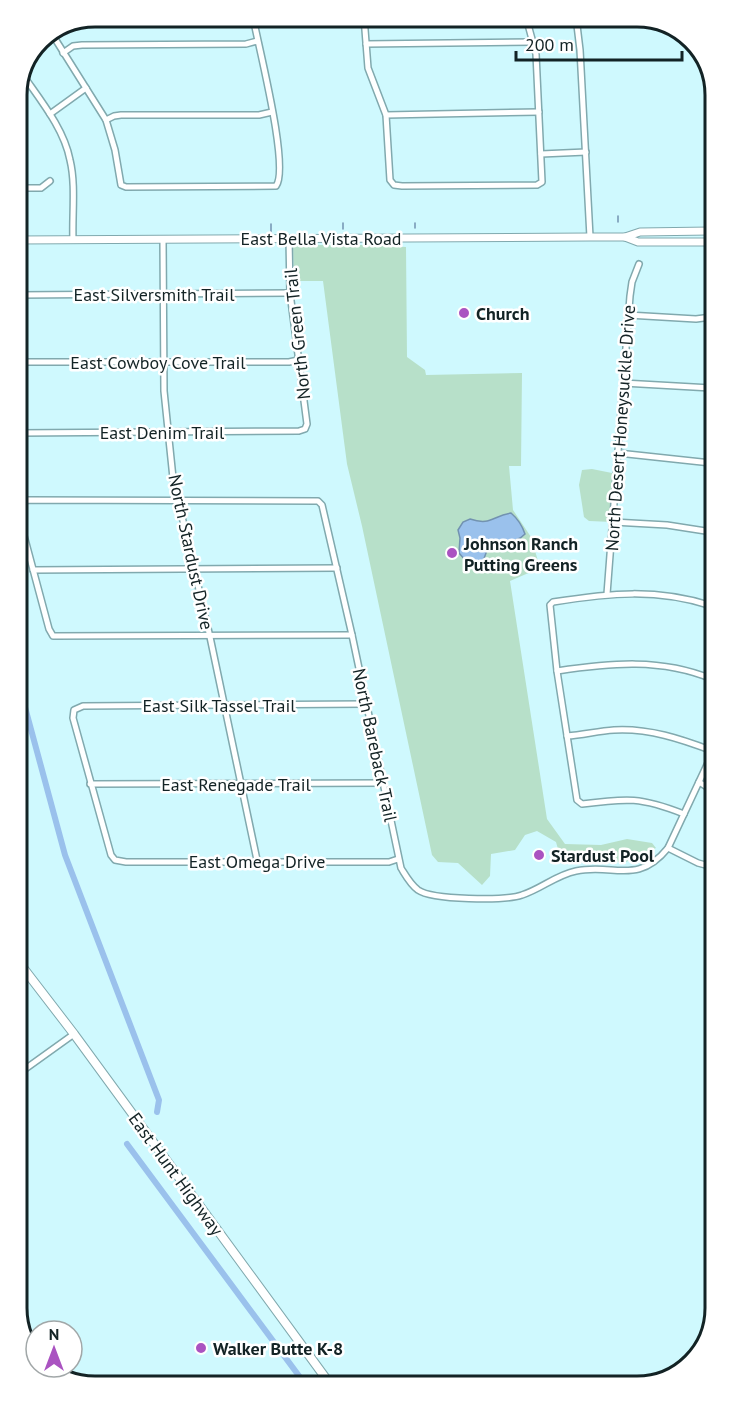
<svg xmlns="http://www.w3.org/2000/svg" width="732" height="1403" viewBox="0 0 732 1403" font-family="'PT Sans',sans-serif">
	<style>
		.green { fill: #b7e0c9 }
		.water { fill: #9ac1ec; stroke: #7292b0; stroke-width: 1.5 }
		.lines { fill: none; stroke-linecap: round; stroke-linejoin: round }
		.stream { stroke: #7292b0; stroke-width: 1.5 }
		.canal { stroke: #9ac1ec; stroke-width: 6 }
		.street-casing { stroke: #81a9ae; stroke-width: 8 }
		.secondary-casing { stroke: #81a9ae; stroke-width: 9 }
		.primary-casing { stroke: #81a9ae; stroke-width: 10 }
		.street { stroke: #fff; stroke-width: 5 }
		.secondary { stroke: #fff; stroke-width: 7 }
		.primary { stroke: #fff; stroke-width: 8 }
		.poi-dot { fill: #aa53c1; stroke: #fff; stroke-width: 2 }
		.labels { text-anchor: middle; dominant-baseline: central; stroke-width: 5; stroke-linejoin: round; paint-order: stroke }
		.street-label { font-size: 18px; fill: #132325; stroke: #fff }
		.poi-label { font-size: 18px; font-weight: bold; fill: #132325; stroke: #fff; text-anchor: start }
		.rim { fill: none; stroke: #132325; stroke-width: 3 }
	</style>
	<rect width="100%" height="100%" fill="#cff9fe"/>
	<g class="green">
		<path d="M293,245H371L406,247L407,357L425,370L426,375L522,373L521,466H509L513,510L531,537L540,568L510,581L547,819L565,844L601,845L627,839L652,843L656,848L626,862L562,863L556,842L537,831L525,835L515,850L491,854L490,876L482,885L458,863L438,862L432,855L362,526L347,464L323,281H294Z"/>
		<path d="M592,469L617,474L613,522L589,521L584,517L579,485L582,470Z"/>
	</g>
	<path class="water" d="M511,513C518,519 522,525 525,534C514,546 502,538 489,545L482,564L475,566L465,560L459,553L460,538L458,530L463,522L470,519C491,526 492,516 511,513Z"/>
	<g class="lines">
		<g class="stream">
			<path d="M618,216V222"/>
			<path d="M343,223V229"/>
			<path d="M415,223V228"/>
			<path d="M271,224V232"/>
		</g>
		<g class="canal">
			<path d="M19,685L65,855L159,1100L157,1112"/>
			<path d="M127,1144L305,1384"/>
		</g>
		<defs>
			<g id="street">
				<path d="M364,17L368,68L386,115L390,180L394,185L402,186L537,185L542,182L536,54L526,17"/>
				<path d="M576,17L580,50L590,237"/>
				<path d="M52,34L106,120L115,150L121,185L126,187L276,186C290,168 258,45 253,17"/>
				<path d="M366,44L534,42"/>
				<path d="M63,53L73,46L82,45L246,44L257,41"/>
				<path d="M23,75C41,101 64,129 70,160C76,185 72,214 73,240"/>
				<path d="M50,114L86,88"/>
				<path d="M386,115L539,112"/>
				<path d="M106,120L114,116L121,115H259L272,112"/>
				<path d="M541,154L586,152"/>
				<path d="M17,188H41L50,181"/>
				<path d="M163,239L164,391L173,478L210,637L257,860"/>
				<path d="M18,295L290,293"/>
				<path d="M628,315L696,319L711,317"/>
				<path d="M18,362H289L298,360"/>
				<path d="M623,383L711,388"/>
				<path d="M18,433L299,431L305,429L307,424L290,293L289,238"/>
				<path d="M618,453L711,463"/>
				<path d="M19,505L28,500L318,501L322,505L352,635L401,868C406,876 410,884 418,890C432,900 505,901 522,895C541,889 556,875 576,871C614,863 637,886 668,848L713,752"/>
				<path d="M19,517L49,629L53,636L352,635"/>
				<path d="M613,522L667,525L712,532"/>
				<path d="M33,570L337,568"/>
				<path d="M607,594L630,296L632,282L639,264"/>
				<path d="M557,671C611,663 661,658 712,679"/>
				<path d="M365,704L83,706L74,710L73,718L111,855L115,860L126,862H389L398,859"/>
				<path d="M567,736C583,735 598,731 614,730C649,728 681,739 713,751"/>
				<path d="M699,782L713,791"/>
				<path d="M90,784L383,783"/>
				<path d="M684,814C641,797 627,798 582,804L577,800L557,671L550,605L553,602C610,593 656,588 712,606"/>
				<path d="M668,848L698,863L713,867"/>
				<path d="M21,1072L74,1034"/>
			</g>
			<g id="secondary">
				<path d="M625,237L638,242H710"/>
				<path d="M17,240L590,237H625L640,232L710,231"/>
			</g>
			<path id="primary" d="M21,965L74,1034L330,1384"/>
		</defs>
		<use href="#street" class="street-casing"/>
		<use href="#secondary" class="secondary-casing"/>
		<use href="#primary" class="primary-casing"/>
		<use href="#street" class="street"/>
		<use href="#secondary" class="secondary"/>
		<use href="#primary" class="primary"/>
	</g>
	<g class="poi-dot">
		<circle cx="464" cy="313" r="6"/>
		<circle cx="452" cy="553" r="6"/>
		<circle cx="539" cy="855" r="6"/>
		<circle cx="201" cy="1348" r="6"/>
	</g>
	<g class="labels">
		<g class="street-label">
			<text x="321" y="238">East Bella Vista Road</text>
			<text x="154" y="294">East Silversmith Trail</text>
			<text transform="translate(297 334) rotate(-96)">North Green Trail</text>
			<text x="158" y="362">East Cowboy Cove Trail</text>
			<text transform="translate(620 428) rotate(-86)">North Desert Honeysuckle Drive</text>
			<text x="162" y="432">East Denim Trail</text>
			<text transform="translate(191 552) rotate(78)">North Stardust Drive</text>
			<text x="219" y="705">East Silk Tassel Trail</text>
			<text transform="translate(375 745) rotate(78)">North Bareback Trail</text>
			<text x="236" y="784">East Renegade Trail</text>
			<text x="257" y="861">East Omega Drive</text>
			<text transform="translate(176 1174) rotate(54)">East Hunt Highway</text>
		</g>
		<g class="poi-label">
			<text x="476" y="313">Church</text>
			<text x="464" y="543">Johnson Ranch<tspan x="464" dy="21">Putting Greens</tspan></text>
			<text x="551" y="855">Stardust Pool</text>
			<text x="213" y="1348">Walker Butte K-8</text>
		</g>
	</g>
	<path d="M0 0H732V1403H0ZM95 27H637A68 68 0 0 1 705 95V1308A68 68 0 0 1 637 1376H95A68 68 0 0 1 27 1308V95A68 68 0 0 1 95 27Z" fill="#fff" fill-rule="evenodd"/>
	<path class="rim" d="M95 27H637A68 68 0 0 1 705 95V1308A68 68 0 0 1 637 1376H95A68 68 0 0 1 27 1308V95A68 68 0 0 1 95 27Z"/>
	<g transform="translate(54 1349)"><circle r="28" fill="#ffffff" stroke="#a1a7a8" stroke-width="1.5"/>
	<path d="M0-4.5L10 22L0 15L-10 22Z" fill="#aa53c1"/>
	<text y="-9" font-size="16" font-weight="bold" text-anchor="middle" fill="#132325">N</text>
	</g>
	<path d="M516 51v9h166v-9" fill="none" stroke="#132325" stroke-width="3"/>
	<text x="525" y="51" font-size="18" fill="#132325" stroke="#ffffff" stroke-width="4.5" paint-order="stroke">200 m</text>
</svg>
